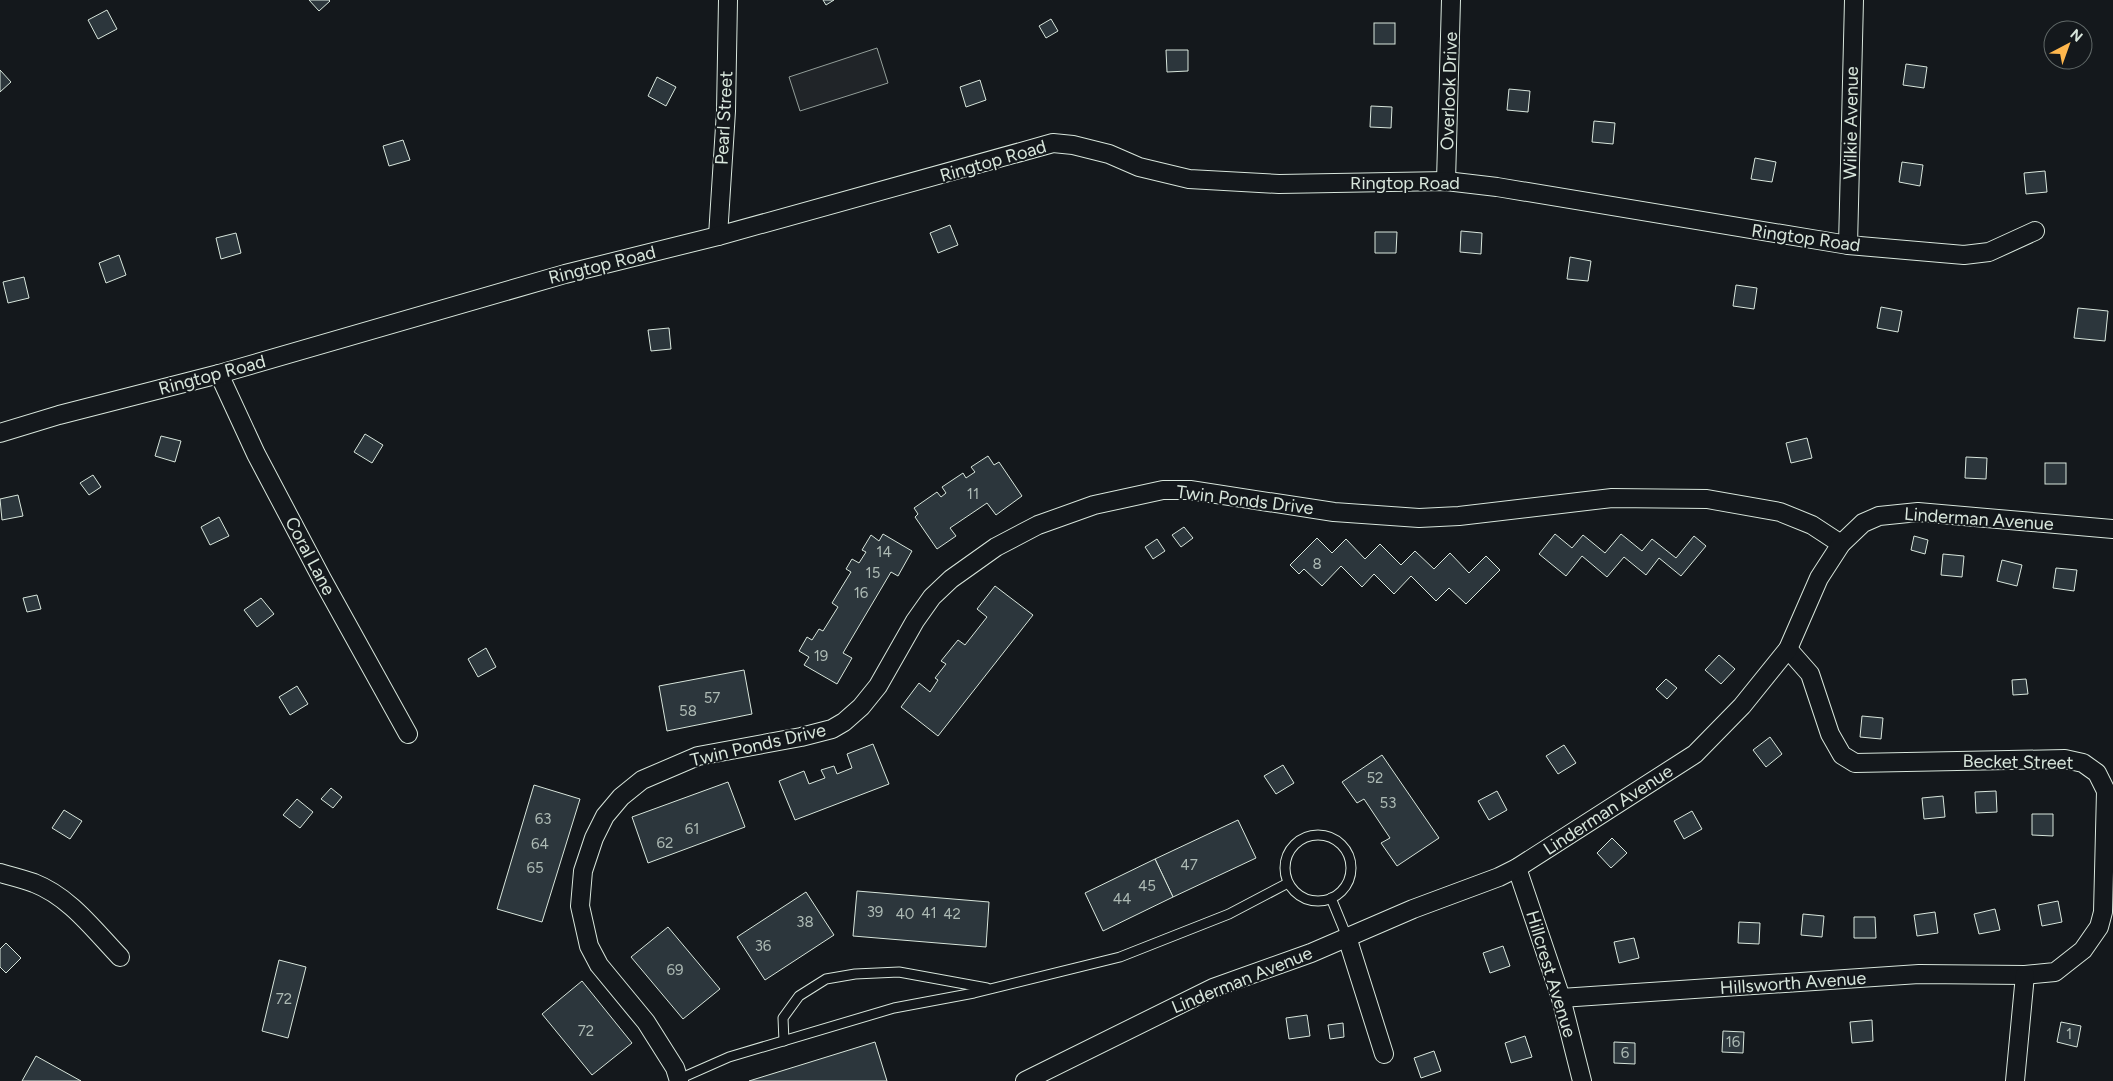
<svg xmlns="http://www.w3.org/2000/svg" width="2113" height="1081" viewBox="0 0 2113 1081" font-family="Figtree,sans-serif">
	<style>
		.green { fill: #202428; stroke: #939e99 }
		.building { fill: #2c363c; stroke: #d8e6dc }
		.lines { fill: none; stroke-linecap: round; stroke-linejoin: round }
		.service-casing { stroke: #d8e6dc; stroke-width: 11 }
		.minor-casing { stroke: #d8e6dc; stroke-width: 20 }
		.service { stroke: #14181c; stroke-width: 9 }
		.minor { stroke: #14181c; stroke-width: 18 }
		.labels { text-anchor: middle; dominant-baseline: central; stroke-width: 4; stroke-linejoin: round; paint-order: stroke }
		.number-label { font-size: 15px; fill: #adbab4 }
		.street-label { font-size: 18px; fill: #d8e6dc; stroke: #14181c }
	</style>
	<rect width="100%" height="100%" fill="#14181c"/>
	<path class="green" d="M877,48L888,83L800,111L789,77Z"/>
	<g class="building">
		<path d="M309,0H329L330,1L319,11Z"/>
		<path d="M823,0H834L826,5Z"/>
		<path d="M107,10L117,29L98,39L88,20Z"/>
		<path d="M1051,19L1058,31L1046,38L1039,26Z"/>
		<rect x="1374" y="23" width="21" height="21"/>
		<path d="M1166,50H1188V71L1167,72Z"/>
		<path d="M1906,64L1927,67L1924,88L1903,85Z"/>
		<path d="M0,70L11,82L0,92Z"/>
		<path d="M657,77L676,87L666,106L648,96Z"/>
		<path d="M980,80L986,100L966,107L960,87Z"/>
		<path d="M1509,89L1530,91L1528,112L1507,110Z"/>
		<path d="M1371,106L1392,107L1391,128L1370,127Z"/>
		<path d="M1594,121L1615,123L1613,144L1592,142Z"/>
		<path d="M403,140L410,160L389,166L383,146Z"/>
		<path d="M1755,158L1776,162L1772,182L1751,179Z"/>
		<path d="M1902,162L1923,165L1920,186L1899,182Z"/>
		<path d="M2045,171L2047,192L2026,194L2024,173Z"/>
		<path d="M950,225L958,245L938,253L930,233Z"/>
		<path d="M1461,231L1482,233L1481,254L1460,252Z"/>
		<path d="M1375,232H1397L1396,253H1375Z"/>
		<path d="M236,233L241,253L221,259L216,238Z"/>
		<path d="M119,255L126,275L106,283L99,263Z"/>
		<path d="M1570,257L1591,261L1588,281L1567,279Z"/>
		<path d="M24,277L29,298L8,303L3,282Z"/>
		<path d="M1736,285L1757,288L1754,309L1733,306Z"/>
		<path d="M1881,307L1902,311L1898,332L1877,328Z"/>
		<path d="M2078,308L2108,311L2105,341L2074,338Z"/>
		<path d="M669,328L671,349L651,351L648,330Z"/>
		<path d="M365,434L383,445L372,463L354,452Z"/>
		<path d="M161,436L181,441L175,462L155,456Z"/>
		<path d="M1807,438L1812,458L1791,463L1786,443Z"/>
		<path d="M988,456L994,465L999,462L1022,496L996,515L987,503L950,528L956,536L937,549L915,517L918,514L914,508L937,492L941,497L946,493L942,487L963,473L966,478L975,472L971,467Z"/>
		<path d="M1966,457L1987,458L1986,479L1965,478Z"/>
		<rect x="2045" y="463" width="21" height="21"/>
		<path d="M93,475L101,487L89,495L80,483Z"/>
		<path d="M18,495L23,516L2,520L0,499Z"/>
		<path d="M219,517L229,536L210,545L201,527Z"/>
		<path d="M1184,527L1193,538L1181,547L1172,535Z"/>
		<path d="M883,534L912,551L898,576L891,572L843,653L852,658L837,684L804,665L809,657L799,651L807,637L812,640L819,629L823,631L838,607L832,603L851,572L846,569L852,559L859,563L866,552L862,550L871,535L879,541Z"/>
		<path d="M1555,534L1572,548L1583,535L1605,553L1621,534L1642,551L1652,539L1676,558L1694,536L1706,546L1681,576L1659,558L1646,575L1624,557L1607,577L1582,556L1566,576L1539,554Z"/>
		<path d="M1914,536L1928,540L1925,554L1911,550Z"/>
		<path d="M1317,538L1332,553L1346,539L1365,559L1380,544L1401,565L1415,551L1434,569L1450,553L1469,573L1486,556L1500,570L1466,604L1449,588L1436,601L1411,576L1394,594L1374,574L1362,587L1341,566L1322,586L1304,569L1299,574L1290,565Z"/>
		<path d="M1157,539L1165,551L1153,559L1145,547Z"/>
		<path d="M1943,554L1964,556L1962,577L1941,575Z"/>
		<path d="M2002,560L2022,565L2017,586L1997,581Z"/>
		<path d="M2056,568L2077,570L2074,591L2053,588Z"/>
		<path d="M995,586L1033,615L938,736L901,707L919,683L930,692L938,680L935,678L946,664L941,661L958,640L965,645L987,617L977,609Z"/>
		<path d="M37,595L41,609L27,612L23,598Z"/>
		<path d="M261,598L274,614L257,627L244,610Z"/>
		<path d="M486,648L496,667L478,677L468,659Z"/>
		<path d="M1719,655L1735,669L1721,684L1705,670Z"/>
		<path d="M744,670L752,714L667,731L659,686Z"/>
		<path d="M1666,679L1677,688L1667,699L1656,689Z"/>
		<path d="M2026,679L2028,694L2013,695L2012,680Z"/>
		<path d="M297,686L308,704L290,715L279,697Z"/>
		<path d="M1862,716L1883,718L1881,739L1860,737Z"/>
		<path d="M1770,737L1782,754L1766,767L1753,750Z"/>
		<path d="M873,744L889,784L795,820L779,781L804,771L809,784L825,778L821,770L834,766L837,774L852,768L847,754Z"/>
		<path d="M1564,745L1576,763L1558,774L1546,756Z"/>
		<path d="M1382,755L1439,838L1397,866L1381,843L1390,838L1364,799L1357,803L1342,782Z"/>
		<path d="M1283,765L1294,783L1276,794L1264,776Z"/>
		<path d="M728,782L745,827L648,863L632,817Z"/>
		<path d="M534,785L580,799L542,922L497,909Z"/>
		<path d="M331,788L342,797L333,808L321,799Z"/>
		<path d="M1497,791L1507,810L1489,820L1478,801Z"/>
		<path d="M1996,791L1997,812L1976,813L1975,792Z"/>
		<path d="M1943,796L1945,817L1924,819L1922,798Z"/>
		<path d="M297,799L313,812L300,828L283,815Z"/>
		<path d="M64,810L82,821L70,839L52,828Z"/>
		<path d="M1692,811L1702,829L1684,839L1674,821Z"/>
		<path d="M2032,814H2053V836L2032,835Z"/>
		<path d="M1238,820L1256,858L1173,897L1155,859Z"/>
		<path d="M1612,838L1627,853L1611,868L1597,853Z"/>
		<path d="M1155,859L1173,897L1103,931L1085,893Z"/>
		<path d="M857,891L989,902L986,947L853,936Z"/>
		<path d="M806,892L834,935L765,980L737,937Z"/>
		<path d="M2058,901L2062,922L2042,926L2038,905Z"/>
		<path d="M1995,909L2000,930L1979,934L1974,914Z"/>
		<path d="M1935,912L1938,933L1917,936L1914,915Z"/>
		<path d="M1803,914L1824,916L1822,937L1801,935Z"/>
		<path d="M1854,917H1875L1876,938H1854Z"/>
		<path d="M1739,922L1760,923L1759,944L1738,943Z"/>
		<path d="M668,927L720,989L683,1019L631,957Z"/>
		<path d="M1634,938L1639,958L1619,963L1614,942Z"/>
		<path d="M6,943L21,958L6,973L0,967V949Z"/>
		<path d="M1503,946L1510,966L1490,973L1483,953Z"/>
		<path d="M279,960L306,967L288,1038L262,1031Z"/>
		<path d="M582,981L632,1043L592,1075L542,1014Z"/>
		<path d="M1307,1015L1310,1036L1289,1039L1286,1018Z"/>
		<path d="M1872,1020L1873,1041L1852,1043L1850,1022Z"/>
		<path d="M2061,1022L2081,1026L2077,1047L2057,1042Z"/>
		<path d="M1343,1023L1344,1037L1330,1039L1328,1025Z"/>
		<path d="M1723,1031L1744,1032L1743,1053L1722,1052Z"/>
		<path d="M1525,1036L1532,1057L1511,1063L1505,1043Z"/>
		<path d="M875,1042L887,1081H749Z"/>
		<path d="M1614,1042L1635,1043V1064L1614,1063Z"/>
		<path d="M1434,1051L1441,1071L1421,1078L1414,1058Z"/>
		<path d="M36,1056L81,1081H22Z"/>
	</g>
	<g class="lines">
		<defs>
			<g id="service">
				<circle cx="1318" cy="868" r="33"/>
				<path d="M1331,898L1347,937"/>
				<path d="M784,1041L783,1018L799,996L826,979L855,974L899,972L987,988"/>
				<path d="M679,1079L729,1057L894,1008L974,993L1120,957L1229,914L1288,883"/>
			</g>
			<g id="minor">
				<path d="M1446,181L1451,0"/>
				<path d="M718,236L726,111L728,0"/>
				<path d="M1848,245L1854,0"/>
				<path d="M219,374L256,454L322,579L408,734"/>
				<path d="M0,433L59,415L219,374L565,274L718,236L1053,143L1073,145L1109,154L1139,167L1189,179L1279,184L1446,181L1497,187L1848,245L1964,255L1989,252L2035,231"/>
				<path d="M1517,868L1561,998L1582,1081"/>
				<path d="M0,873C11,876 23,879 34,883C70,897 94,930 120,957"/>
				<path d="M1347,937L1384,1054"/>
				<path d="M1561,998L1919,974L2025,975L2055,972L2083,950L2099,927L2103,912L2106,791L2097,773L2083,763L2065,759L1855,763L1842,755L1830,734L1810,674L1788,649"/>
				<path d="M679,1081L675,1068L646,1022L599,965L589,946L580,906L583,871L594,838L605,816L621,797L642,780L698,756L801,737L832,729L844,722L861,707L878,686L915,621L932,597L951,579L996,547L1038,525L1094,505L1163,490H1190L1334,512L1419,518L1459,516L1612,498L1707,499L1780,512L1812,525L1841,544"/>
				<path d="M1025,1081L1213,988L1311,953L1413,909L1499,877L1517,868L1695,754L1742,706L1788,649L1819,578L1841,544L1863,523L1879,516L1918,512L2113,529"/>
				<path d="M2015,1081L2025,975"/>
			</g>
		</defs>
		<use href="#service" class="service-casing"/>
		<use href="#minor" class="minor-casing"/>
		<use href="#service" class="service"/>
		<use href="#minor" class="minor"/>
	</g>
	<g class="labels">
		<g class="number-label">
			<text x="973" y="494">11</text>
			<text x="884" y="552">14</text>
			<text x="1317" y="564">8</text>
			<text x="873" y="573">15</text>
			<text x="861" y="593">16</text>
			<text x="821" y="656">19</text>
			<text x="712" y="698">57</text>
			<text x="688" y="711">58</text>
			<text x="1375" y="778">52</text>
			<text x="1388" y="803">53</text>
			<text x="543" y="819">63</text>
			<text x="692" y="829">61</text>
			<text x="665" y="843">62</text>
			<text x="540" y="844">64</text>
			<text x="1189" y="865">47</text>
			<text x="535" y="868">65</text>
			<text x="1147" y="886">45</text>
			<text x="1122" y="899">44</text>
			<text x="875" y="912">39</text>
			<text x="929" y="913">41</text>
			<text x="905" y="914">40</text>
			<text x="952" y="914">42</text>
			<text x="805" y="922">38</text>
			<text x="763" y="946">36</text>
			<text x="675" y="970">69</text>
			<text x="284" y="999">72</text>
			<text x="586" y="1031">72</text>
			<text x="2069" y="1034">1</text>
			<text x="1733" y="1042">16</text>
			<text x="1625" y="1053">6</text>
		</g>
		<g class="street-label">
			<text transform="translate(1449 91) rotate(-88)">Overlook Drive</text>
			<text transform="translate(724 118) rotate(-87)">Pearl Street</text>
			<text transform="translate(1851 123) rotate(-89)">Wilkie Avenue</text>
			<text transform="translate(993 161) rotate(-16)">Ringtop Road</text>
			<text x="1405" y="183">Ringtop Road</text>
			<text transform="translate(1806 238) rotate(8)">Ringtop Road</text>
			<text transform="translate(602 265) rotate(-14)">Ringtop Road</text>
			<text transform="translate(212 375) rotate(-15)">Ringtop Road</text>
			<text transform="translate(1245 500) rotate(7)">Twin Ponds Drive</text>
			<text transform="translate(1979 519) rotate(4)">Linderman Avenue</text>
			<text transform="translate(310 556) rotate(62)">Coral Lane</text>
			<text transform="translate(758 745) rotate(-13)">Twin Ponds Drive</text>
			<text transform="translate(2018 762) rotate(1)">Becket Street</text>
			<text transform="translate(1608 810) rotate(-33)">Linderman Avenue</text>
			<text transform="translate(1551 974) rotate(73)">Hillcrest Avenue</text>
			<text transform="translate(1242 980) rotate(-22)">Linderman Avenue</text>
			<text transform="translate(1793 983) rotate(-4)">Hillsworth Avenue</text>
		</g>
	</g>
	<g transform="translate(2068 45) rotate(41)"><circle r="24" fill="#14181c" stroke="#626a69"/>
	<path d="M0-4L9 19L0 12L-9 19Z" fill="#ffb74d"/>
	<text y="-8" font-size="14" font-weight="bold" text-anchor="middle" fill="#d8e6dc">N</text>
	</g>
</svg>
